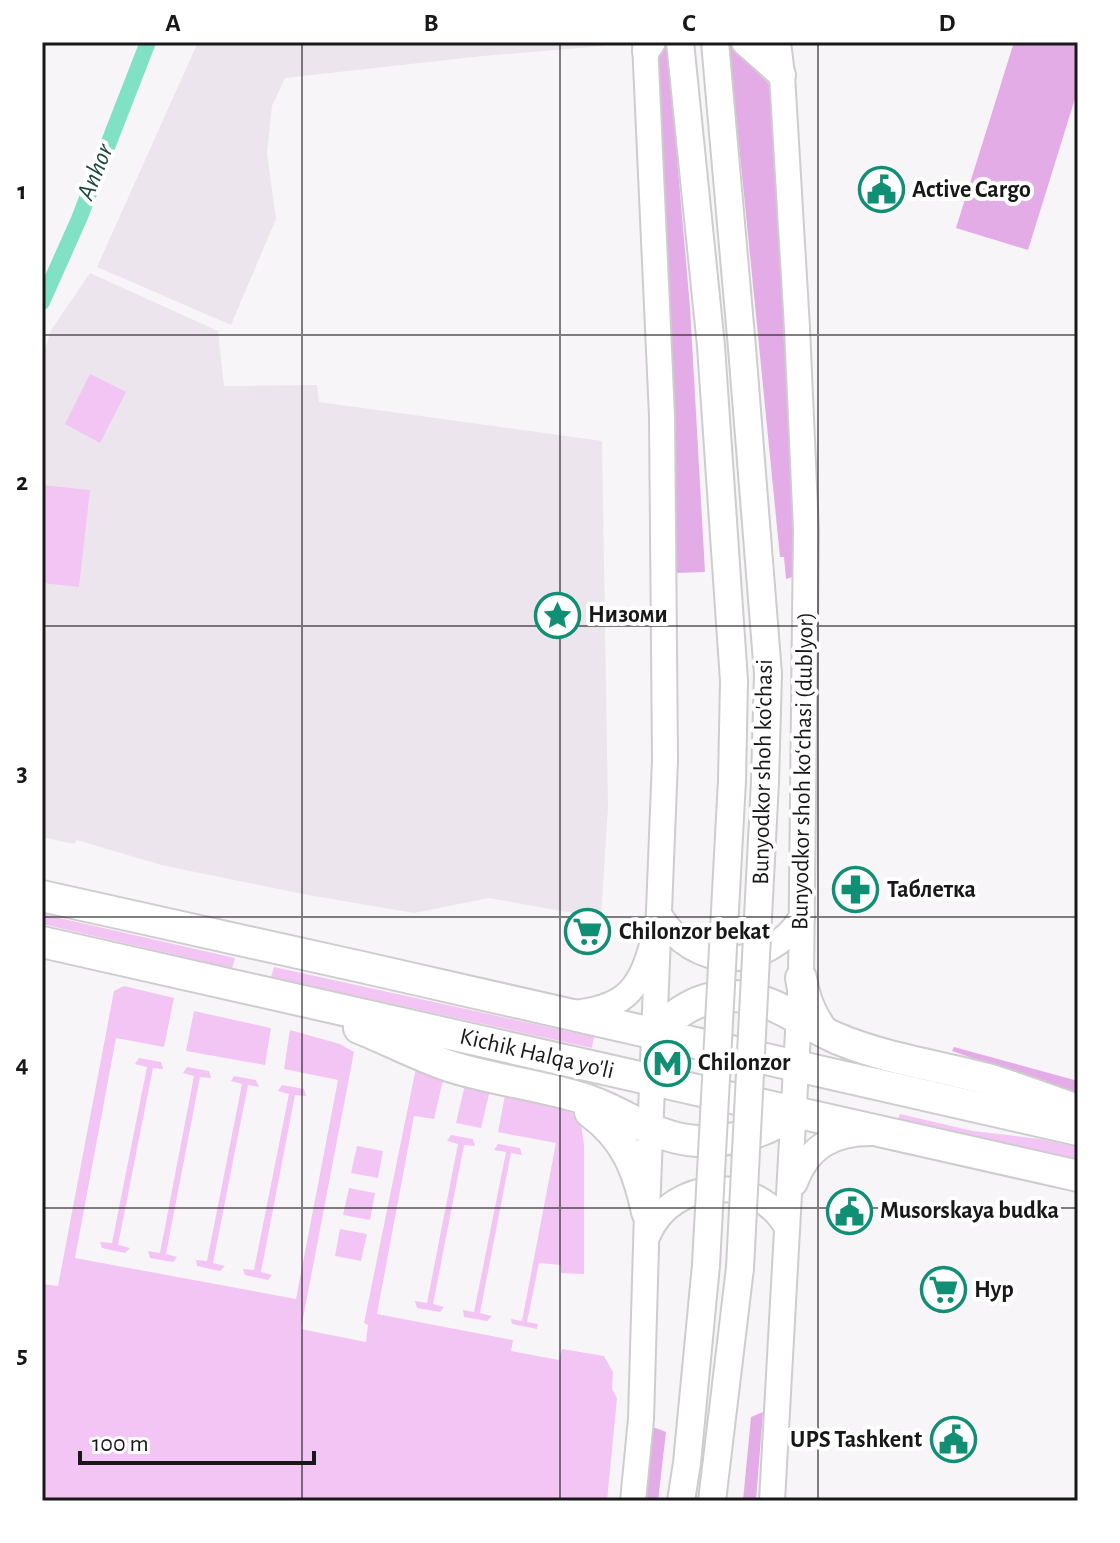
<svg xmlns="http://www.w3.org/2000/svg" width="1120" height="1543" viewBox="0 0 1120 1543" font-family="'Alegreya Sans',sans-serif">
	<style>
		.built { fill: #ede5ed }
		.green { fill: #f3c5f4 }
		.forest { fill: #e4ace6 }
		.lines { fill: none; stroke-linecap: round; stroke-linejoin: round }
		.canal { stroke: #81e1c5; stroke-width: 16 }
		.secondary-casing { stroke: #ceccce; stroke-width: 28 }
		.primary-casing { stroke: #ceccce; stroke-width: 30 }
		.highway-casing { stroke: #ceccce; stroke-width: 34 }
		.secondary { stroke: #fff; stroke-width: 24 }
		.primary { stroke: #fff; stroke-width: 26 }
		.highway { stroke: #fff; stroke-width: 30 }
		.primary-bridge-casing { stroke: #ceccce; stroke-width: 30; stroke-linecap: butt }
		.primary-bridge { stroke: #fff; stroke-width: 26 }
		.grid { fill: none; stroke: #191819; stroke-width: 2; stroke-opacity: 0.55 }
		.labels { text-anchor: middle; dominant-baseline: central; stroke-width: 8; stroke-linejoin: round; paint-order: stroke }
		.poi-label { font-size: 24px; font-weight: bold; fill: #191819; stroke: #fff; text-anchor: start }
		.street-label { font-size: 24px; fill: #191819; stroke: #fff }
		.water-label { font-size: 26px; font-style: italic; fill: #1c473b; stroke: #fff }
		.neatline { fill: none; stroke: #191819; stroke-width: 3 }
		.grid-label { font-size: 26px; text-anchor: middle; font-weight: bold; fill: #191819 }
	</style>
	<rect width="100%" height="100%" fill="#f8f5f8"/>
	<g class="built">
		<path d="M198,42H602L603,46L483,56L285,78L272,106L267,153L276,219L231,325L97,267Z"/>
		<path d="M90,273L218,331L224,386L317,385L319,402L602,441L608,807L601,918L489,898L414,913L308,895L161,865L77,840L74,844L42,837V359L51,330Z"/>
	</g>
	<g class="green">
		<path d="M90,374L126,392L100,443L65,424Z"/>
		<path d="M42,485L90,490L79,587L42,583Z"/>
		<path d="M42,914L235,958L232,968L42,924Z"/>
		<path d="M274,967L594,1037L592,1048L271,977Z"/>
		<path d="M124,986L174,998L164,1047L116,1038L75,1258L296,1299L338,1080L284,1069L290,1030L340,1044L354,1052L301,1329L366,1342L368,1325L364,1323L416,1068L444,1076L434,1119L414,1116L377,1314L513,1340L511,1351L559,1360L562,1349L604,1356L613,1372L612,1389L617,1398L607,1501H42V1284L58,1286L114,991Z"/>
		<path d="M194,1011L271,1028L265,1065L186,1051Z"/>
		<path d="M139,1058L161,1062L163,1069L153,1068L118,1245L130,1248L125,1253L102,1248L100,1242L112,1243L147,1067L135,1064Z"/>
		<path d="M187,1067L209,1071L211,1078L200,1077L166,1254L177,1257L173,1262L150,1258L148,1251L160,1253L194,1076L183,1073Z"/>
		<path d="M234,1076L256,1080L259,1087L248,1085L213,1263L225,1266L220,1271L197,1266L196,1260L207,1261L242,1084L231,1081Z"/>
		<path d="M466,1080L491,1086L481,1128L456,1123Z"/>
		<path d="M282,1085L304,1089L306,1096L295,1095L261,1272L272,1275L268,1280L245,1275L243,1269L254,1270L289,1094L278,1091Z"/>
		<path d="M506,1090L580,1116L584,1145V1274L561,1273V1265L539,1263L527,1322L538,1324L537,1329L512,1324L511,1319L522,1321L556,1143L498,1132Z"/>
		<path d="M900,1114L973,1131L1040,1139L1078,1147V1159L898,1119Z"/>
		<path d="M451,1135L473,1139L475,1146L464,1145L433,1304L444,1307L440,1312L417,1308L415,1301L427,1303L458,1144L447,1141Z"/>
		<path d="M498,1144L520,1148L522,1155L511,1153L480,1313L492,1316L487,1321L464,1317L463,1310L474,1312L506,1152L494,1150Z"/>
		<path d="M357,1146L383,1151L378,1178L351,1173Z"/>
		<path d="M349,1188L375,1193L370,1220L343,1215Z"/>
		<path d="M340,1229L367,1234L361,1261L335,1256Z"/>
	</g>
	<g class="forest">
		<path d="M1014,42H1078V89L1028,250L956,228Z"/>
		<path d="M667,44L690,307L705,572L677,573L668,318L654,62Z"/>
		<path d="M729,44L771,86L796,576L786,579L784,557H780Z"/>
		<path d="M954,1047L1078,1081V1095L952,1051Z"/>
		<path d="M763,1412L756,1501H743L751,1417Z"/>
		<path d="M645,1424L666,1432L658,1501H637Z"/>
	</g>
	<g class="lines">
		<path class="canal" d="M42,302L79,219L148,42"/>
		<defs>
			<g id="secondary">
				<path d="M659,914C693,972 766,973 802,917"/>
				<path d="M574,1013C620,1008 639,993 651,948"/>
				<path d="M795,1183C808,1147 833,1133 871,1133"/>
				<path d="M648,1235C672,1177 758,1173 787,1228"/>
				<path d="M633,1501L641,1419L647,1212L665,760L662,416L645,42"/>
				<path d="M772,1501L801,978L806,530L797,328L782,75L778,42"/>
			</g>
			<g id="primary">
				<path d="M680,42L711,346L734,681L732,780"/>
				<path d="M715,42L742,348L768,674L765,781"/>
				<path d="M745,42L782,75"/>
				<path d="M646,51L652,42"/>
				<path d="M681,1501L687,1463L706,1265"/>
				<path d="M712,1501L740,1268"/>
			</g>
			<g id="highway">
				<path d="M42,896L366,968L1078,1130"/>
				<path d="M42,942L1078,1176"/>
				<path d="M801,978C804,998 810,1014 822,1030"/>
				<path d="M359,1028C389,1040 419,1056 449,1066C493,1080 540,1085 585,1099C624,1112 655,1139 698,1141C734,1142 765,1133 795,1112"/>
				<path d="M655,1034C676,1012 698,997 729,996C770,995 801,1023 836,1038C885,1059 940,1066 991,1080C1020,1089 1049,1100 1078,1110"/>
				<path d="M590,1112C626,1138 638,1170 647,1212"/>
			</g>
		</defs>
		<use href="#secondary" class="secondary-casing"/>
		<use href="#primary" class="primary-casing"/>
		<use href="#highway" class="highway-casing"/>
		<use href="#secondary" class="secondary"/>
		<use href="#primary" class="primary"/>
		<use href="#highway" class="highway"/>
		<defs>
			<g id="primary-bridge">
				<path d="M706,1265L732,780"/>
				<path d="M740,1268L765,781"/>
			</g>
		</defs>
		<use href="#primary-bridge" class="primary-bridge-casing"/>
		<use href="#primary-bridge" class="primary-bridge"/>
	</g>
	<path class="grid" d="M302,42V1501M560,42V1501M818,42V1501M42,335H1078M42,626H1078M42,917H1078M42,1208H1078"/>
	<defs>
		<symbol id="civic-ring" viewBox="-11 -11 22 22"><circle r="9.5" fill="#fff" stroke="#118f74" stroke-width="1.5"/><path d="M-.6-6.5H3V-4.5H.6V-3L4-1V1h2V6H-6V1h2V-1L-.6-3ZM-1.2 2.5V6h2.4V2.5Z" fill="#118f74"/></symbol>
		<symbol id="sight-ring" viewBox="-11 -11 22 22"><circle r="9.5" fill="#fff" stroke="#118f74" stroke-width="1.5"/><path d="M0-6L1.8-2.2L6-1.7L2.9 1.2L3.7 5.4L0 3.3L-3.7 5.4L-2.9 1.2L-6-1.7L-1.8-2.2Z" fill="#118f74"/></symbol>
		<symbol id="pharmacy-ring" viewBox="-11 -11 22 22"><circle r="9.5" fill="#fff" stroke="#118f74" stroke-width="1.5"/><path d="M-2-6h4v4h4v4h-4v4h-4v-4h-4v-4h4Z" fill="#118f74"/></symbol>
		<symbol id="supermarket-ring" viewBox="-11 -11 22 22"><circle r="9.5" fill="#fff" stroke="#118f74" stroke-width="1.5"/><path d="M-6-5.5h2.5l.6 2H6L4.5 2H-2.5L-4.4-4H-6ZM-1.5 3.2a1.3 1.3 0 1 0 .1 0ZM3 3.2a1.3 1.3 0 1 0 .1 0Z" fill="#118f74"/></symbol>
		<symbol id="metro-ring" viewBox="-11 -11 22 22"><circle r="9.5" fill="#fff" stroke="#118f74" stroke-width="1.5"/><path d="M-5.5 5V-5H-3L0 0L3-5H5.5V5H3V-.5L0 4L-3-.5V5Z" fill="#118f74"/></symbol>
	</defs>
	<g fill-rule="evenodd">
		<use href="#civic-ring" x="856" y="164" width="51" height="51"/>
		<use href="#sight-ring" x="532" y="590" width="51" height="51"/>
		<use href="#pharmacy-ring" x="830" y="864" width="51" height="51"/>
		<use href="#supermarket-ring" x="562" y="906" width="51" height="51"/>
		<use href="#metro-ring" x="642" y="1038" width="51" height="51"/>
		<use href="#civic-ring" x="824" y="1186" width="51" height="51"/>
		<use href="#supermarket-ring" x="918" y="1264" width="51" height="51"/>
		<use href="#civic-ring" x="928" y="1414" width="51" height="51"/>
	</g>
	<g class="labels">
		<g class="poi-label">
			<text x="912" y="190">Active Cargo</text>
			<text x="588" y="615">Низоми</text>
			<text x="887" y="890">Таблетка</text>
			<text x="619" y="932">Chilonzor bekat</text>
			<text x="698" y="1063">Chilonzor</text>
			<text x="880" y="1211">Musorskaya budka</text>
			<text x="974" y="1290">Нур</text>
			<text x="922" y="1440" text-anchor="end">UPS Tashkent</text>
		</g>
		<g class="street-label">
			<text transform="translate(803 771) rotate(-89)">Bunyodkor shoh koʻchasi (dublyor)</text>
			<text transform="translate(763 772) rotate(-89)">Bunyodkor shoh ko'chasi</text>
			<text transform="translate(537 1054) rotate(13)">Kichik Halqa yo'li</text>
		</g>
		<g class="water-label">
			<text transform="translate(95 172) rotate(-68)">Anhor</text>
		</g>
	</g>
	<rect width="1120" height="1543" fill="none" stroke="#ffffff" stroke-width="88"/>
	<path d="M80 1451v12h234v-12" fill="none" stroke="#191819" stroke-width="4"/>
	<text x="92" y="1451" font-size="24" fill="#191819" stroke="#ffffff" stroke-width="6" paint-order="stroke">100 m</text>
	<rect x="44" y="44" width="1032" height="1455" class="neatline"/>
	<g class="grid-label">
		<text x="173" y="31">A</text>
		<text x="431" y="31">B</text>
		<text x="689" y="31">C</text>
		<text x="947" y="31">D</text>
		<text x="22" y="199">1</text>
		<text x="22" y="490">2</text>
		<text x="22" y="781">3</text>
		<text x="22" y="1072">4</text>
		<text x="22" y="1363">5</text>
	</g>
</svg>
